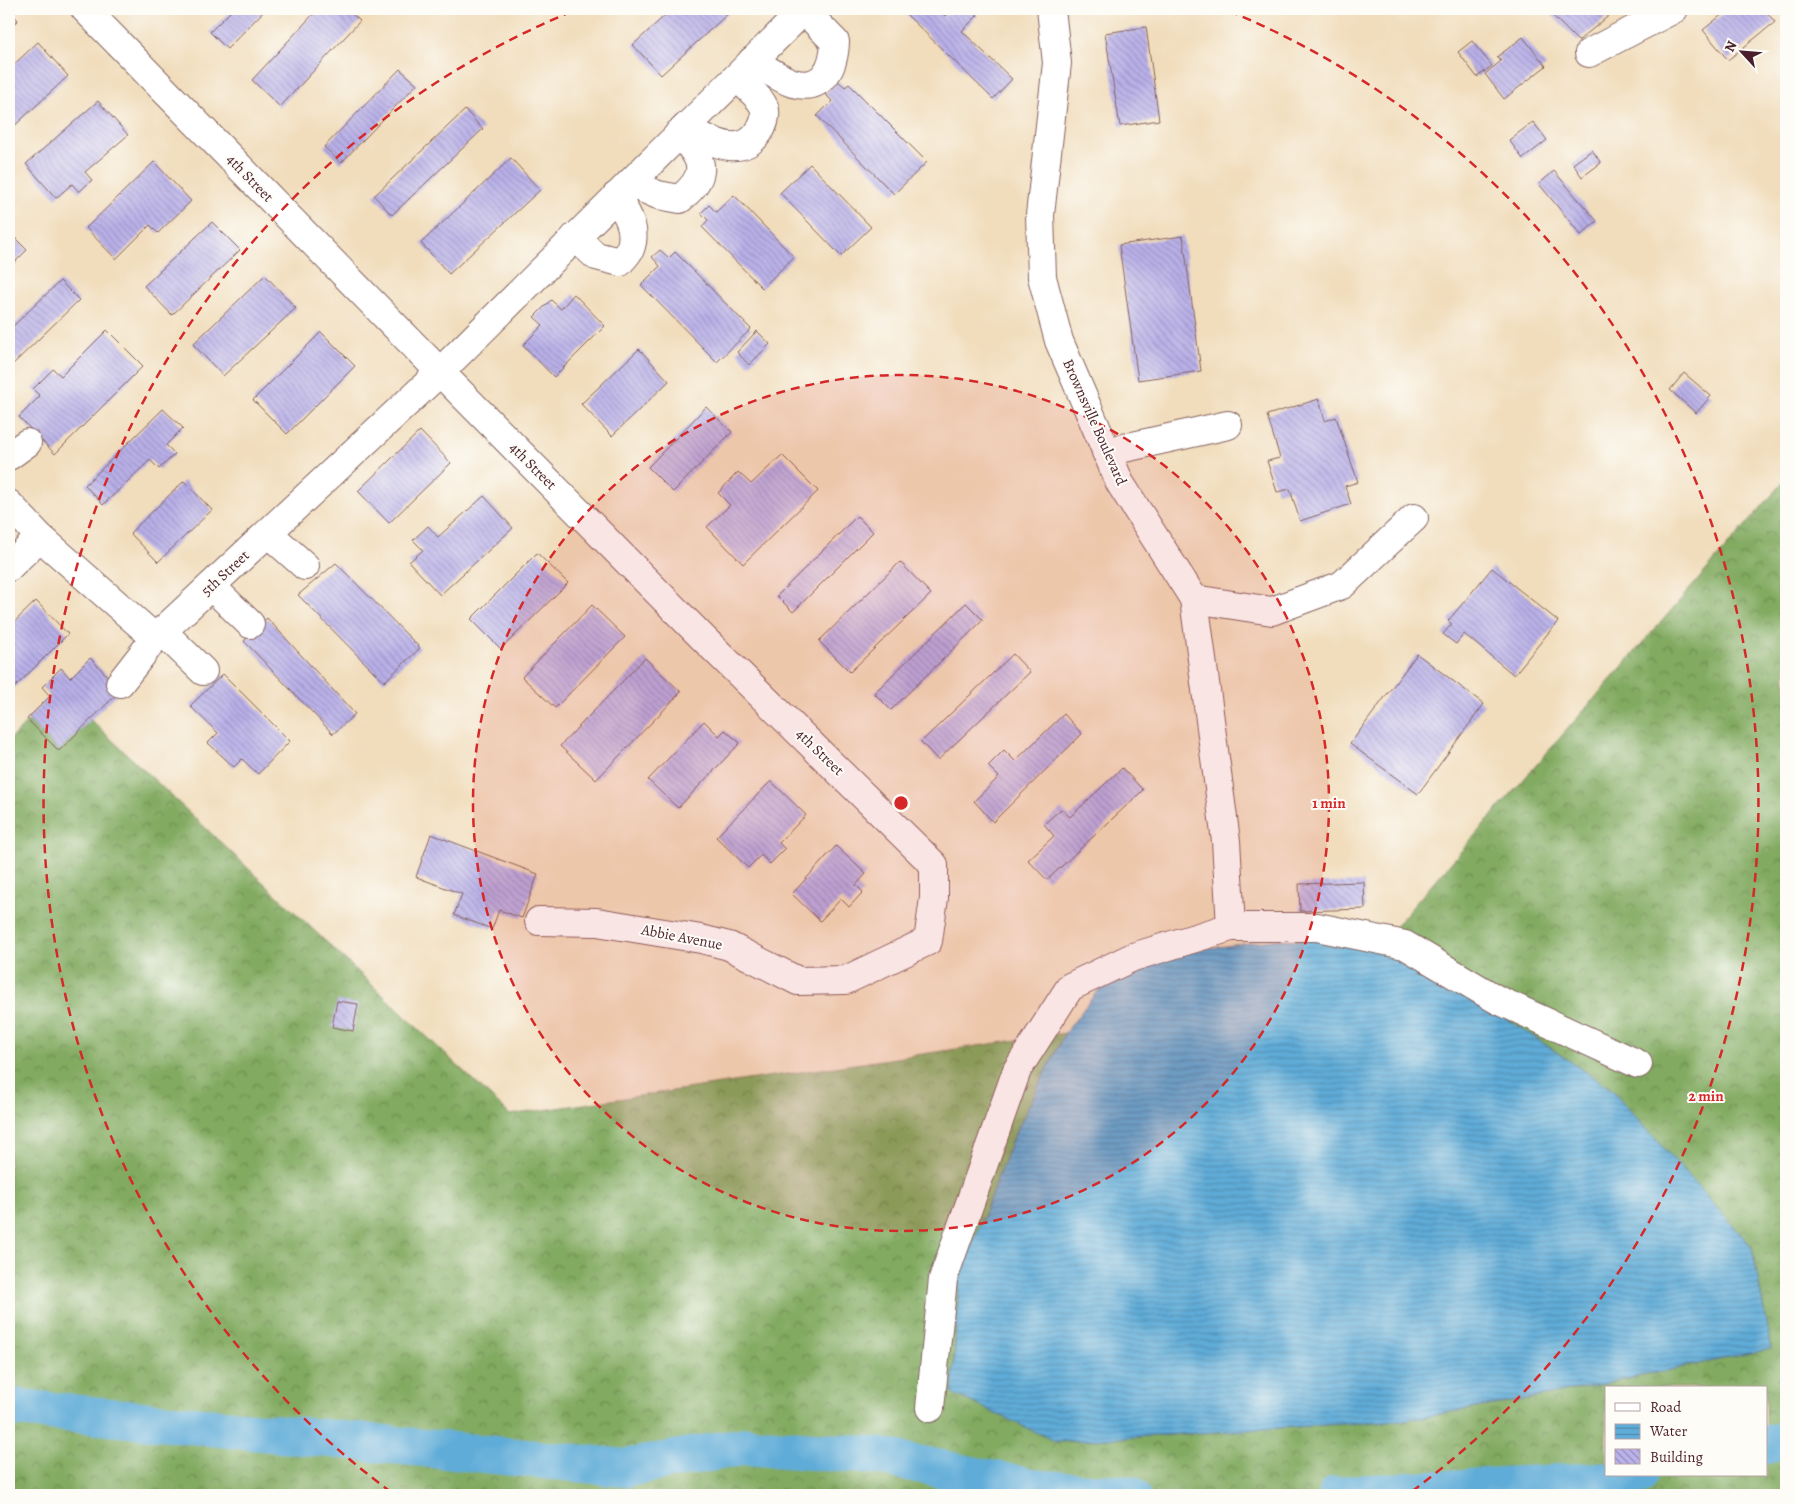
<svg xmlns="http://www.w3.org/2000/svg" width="1795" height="1504" viewBox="0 0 1795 1504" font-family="Alegreya,serif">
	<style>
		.forest { fill: url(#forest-crowns); stroke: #666446; fill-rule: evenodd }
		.water { fill: url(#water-rules); stroke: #546682 }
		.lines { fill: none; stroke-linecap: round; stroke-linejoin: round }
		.canal { stroke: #5facd8; stroke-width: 38 }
		.building { fill: url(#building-back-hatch) }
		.minor-casing { stroke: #84625e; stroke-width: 30 }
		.minor { stroke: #fff; stroke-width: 28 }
		.ring { fill: none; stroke: #d62828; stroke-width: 2.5; stroke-dasharray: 9 6 }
		.labels { text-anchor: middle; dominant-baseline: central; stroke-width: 4; stroke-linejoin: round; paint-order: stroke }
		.street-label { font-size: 15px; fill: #4a1f2b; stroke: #fdfcf7 }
		.centre { fill: #d62828; stroke: #fdfcf7; stroke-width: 2.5 }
		.ring-label { font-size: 15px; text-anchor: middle; font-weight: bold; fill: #d62828; stroke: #fdfcf7; stroke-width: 4; stroke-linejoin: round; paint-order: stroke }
	</style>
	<defs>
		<pattern id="forest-crowns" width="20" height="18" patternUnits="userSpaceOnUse" patternTransform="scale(1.25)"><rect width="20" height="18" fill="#82aa60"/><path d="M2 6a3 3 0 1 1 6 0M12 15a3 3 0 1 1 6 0" fill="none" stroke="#6c8a4f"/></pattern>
		<pattern id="water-rules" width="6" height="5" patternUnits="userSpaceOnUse" patternTransform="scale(1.25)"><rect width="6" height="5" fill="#5facd8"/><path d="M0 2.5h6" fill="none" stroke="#508baf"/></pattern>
		<pattern id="building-back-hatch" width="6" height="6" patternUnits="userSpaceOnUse" patternTransform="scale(1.25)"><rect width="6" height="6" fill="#b9b1e9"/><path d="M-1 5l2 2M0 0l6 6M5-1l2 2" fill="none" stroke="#988fbd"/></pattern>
	</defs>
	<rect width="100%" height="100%" fill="#fdfcf7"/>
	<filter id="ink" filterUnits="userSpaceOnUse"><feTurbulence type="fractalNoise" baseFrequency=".02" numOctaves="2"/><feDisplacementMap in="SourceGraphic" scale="10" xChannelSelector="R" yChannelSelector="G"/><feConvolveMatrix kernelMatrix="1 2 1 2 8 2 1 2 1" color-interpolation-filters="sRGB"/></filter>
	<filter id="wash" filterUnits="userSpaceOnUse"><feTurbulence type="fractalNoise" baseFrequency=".0096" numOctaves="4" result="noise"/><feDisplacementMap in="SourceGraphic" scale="20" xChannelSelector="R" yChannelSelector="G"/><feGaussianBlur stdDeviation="1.12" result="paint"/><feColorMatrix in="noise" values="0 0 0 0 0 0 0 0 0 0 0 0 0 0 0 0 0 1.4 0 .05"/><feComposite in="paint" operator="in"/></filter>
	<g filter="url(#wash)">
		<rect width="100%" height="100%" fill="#f1ddbc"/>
		<path class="forest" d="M1786,479V1495H9V740L59,690L510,1115L1065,1033L1012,1140L959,1281L952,1392L1057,1442L1404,1420L1534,1398L1771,1349L1752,1247L1611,1089L1470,994L1380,944ZM1606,1388H1766V1475H1606Z"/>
		<path class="water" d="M1280,939L1380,944L1470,994L1611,1089L1752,1247L1771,1349L1534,1398L1404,1420L1057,1442L952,1393L959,1281L1012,1140L1065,1033L1109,976L1187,951Z"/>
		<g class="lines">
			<g class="canal">
				<path d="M9,1407L626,1468L746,1446L878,1456L1040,1489L1131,1495"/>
				<path d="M1766,1445L1786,1440"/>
				<path d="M1337,1495L1617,1480L1639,1475"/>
			</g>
		</g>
		<g id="blocks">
			<g class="building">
				<path d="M233,9H266L227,49L210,32Z"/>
				<path d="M318,9H347L360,21L280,107L252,80Z"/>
				<path d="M672,9H733L661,75L633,45Z"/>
				<path d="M905,9H937L945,16L952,9H972L978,15L962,31L1012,79L993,99L903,11Z"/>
				<path d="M1548,9H1617L1578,41L1547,10Z"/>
				<path d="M1729,9H1764L1775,22L1728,60L1703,30Z"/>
				<path d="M9,10L18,20L9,28Z"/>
				<path d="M1146,27L1159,120L1120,126L1105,33Z"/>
				<path d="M1523,37L1546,66L1504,99L1485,74L1501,61L1497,57Z"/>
				<path d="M1472,41L1492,66L1477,77L1458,52Z"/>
				<path d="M38,42L68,76L9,131V69Z"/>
				<path d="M400,69L417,84L341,163L324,147Z"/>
				<path d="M838,81L845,87L849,84L927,162L894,194L817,116L832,101L825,94Z"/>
				<path d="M98,101L128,135L85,172L92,180L79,192L72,184L56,198L26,164Z"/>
				<path d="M465,110L483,129L392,215L374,196Z"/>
				<path d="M1533,122L1547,140L1523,159L1509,140Z"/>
				<path d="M1592,150L1601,163L1582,177L1573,164Z"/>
				<path d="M511,158L540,190L449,274L421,243Z"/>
				<path d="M154,162L191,201L158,233L150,225L116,259L86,228Z"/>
				<path d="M810,164L871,227L841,256L780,193Z"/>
				<path d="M1554,171L1597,221L1581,235L1539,184Z"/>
				<path d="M734,195L794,257L762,288L702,227L708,220L701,213L709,205L716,212Z"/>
				<path d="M212,222L240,250L172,315L144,286Z"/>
				<path d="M9,232L27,250L9,268Z"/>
				<path d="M1183,236L1201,371L1138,380L1119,245Z"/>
				<path d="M660,250L669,258L675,252L751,329L717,362L641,285L660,266L652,257Z"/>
				<path d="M265,275L296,308L223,376L193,344Z"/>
				<path d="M60,281L79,300L9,368V330Z"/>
				<path d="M574,294L605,326L554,377L523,345L543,325L534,317L551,300L561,309Z"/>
				<path d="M107,330L143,366L55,454L19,417L40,396L33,389L53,369L61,376Z"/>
				<path d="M757,331L770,344L749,365L737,352Z"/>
				<path d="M321,332L355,366L287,434L253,400Z"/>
				<path d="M639,349L669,381L612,436L581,404Z"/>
				<path d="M1684,373L1711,396L1696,413L1670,390Z"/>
				<path d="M1319,399L1325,421L1336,417L1358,482L1345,486L1351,504L1300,521L1290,489L1277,492L1267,461L1280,458L1267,415Z"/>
				<path d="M706,407L732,432L673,492L648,467Z"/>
				<path d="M163,409L183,428L166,445L175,454L159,469L150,460L103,505L85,485Z"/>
				<path d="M420,431L451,463L389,523L358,491Z"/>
				<path d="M782,455L818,491L743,564L707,527L730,505L718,493L738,472L751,484Z"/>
				<path d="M184,481L212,510L158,562L130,533Z"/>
				<path d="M484,496L513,528L440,595L409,562L423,550L413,540L428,526L438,537Z"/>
				<path d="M857,516L873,532L793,612L777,596Z"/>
				<path d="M537,553L568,583L501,649L471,619Z"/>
				<path d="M900,562L931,594L850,672L819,641Z"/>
				<path d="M336,563L420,648L384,682L298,595Z"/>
				<path d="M1492,568L1558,621L1514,675L1464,634L1456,644L1443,634L1452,624L1448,621Z"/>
				<path d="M36,601L68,634L9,693V627Z"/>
				<path d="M966,603L983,620L891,710L874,693Z"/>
				<path d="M592,605L625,637L555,708L522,677Z"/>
				<path d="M267,618L355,714L333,734L244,641Z"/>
				<path d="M1013,654L1030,672L938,760L921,742Z"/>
				<path d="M1417,654L1484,704L1418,794L1350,744Z"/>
				<path d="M90,658L121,690L59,751L27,719L50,696L42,687L61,668L70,678Z"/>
				<path d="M645,658L681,692L596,780L560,746Z"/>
				<path d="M223,674L290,741L258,774L242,759L234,767L208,743L218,733L190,706Z"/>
				<path d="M1064,714L1082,734L993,822L974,801L999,777L988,766L1004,750L1015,761Z"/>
				<path d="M704,721L719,736L725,730L740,743L678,808L648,780Z"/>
				<path d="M1122,768L1143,790L1047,880L1028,860L1054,836L1044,824L1061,809L1070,817Z"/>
				<path d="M771,781L806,815L779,843L785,849L770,864L761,855L748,868L716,837Z"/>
				<path d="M431,834L538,874L522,918L499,910L492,929L454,915L462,894L416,877Z"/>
				<path d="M836,846L866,874L856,885L863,892L849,907L841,899L820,921L792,894Z"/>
				<path d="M1364,882L1365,909L1300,911L1299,884Z"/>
				<path d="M337,1001L358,1004L353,1031L332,1027Z"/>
			</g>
		</g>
	</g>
	<g filter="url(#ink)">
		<use href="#blocks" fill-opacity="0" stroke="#84625e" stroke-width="1"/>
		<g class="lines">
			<defs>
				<g id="minor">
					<path d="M85,9L440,372L703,638L934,865V898L928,941L846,980L798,981L729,946L701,939L597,922L539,921"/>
					<path d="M1051,9L1057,63L1040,215L1042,277L1059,341L1120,483L1194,599L1272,611L1342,585L1414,518"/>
					<path d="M1589,53L1674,9"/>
					<path d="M752,61C764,67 782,80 793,83C824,92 834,66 835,42L804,10"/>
					<path d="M685,128C711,141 743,162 762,127C765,121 767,111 763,105C760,98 743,83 737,77"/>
					<path d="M630,183L658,195L680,199C711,173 703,159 679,133"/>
					<path d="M575,237L596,256L620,262C623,258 628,254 630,249C638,229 626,212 616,196"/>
					<path d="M1106,452L1228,425"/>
					<path d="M9,456L27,443"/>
					<path d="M9,504L40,537L155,638L440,372L805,9"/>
					<path d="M268,533L305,566"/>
					<path d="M9,567L40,537"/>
					<path d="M211,586L250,624"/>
					<path d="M1194,599L1226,841L1231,927"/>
					<path d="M162,631L203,671"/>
					<path d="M120,683L155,638"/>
					<path d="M930,1408L943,1279L1017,1070L1070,987L1133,957L1231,927H1317L1405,945L1496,999L1638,1064"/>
				</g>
			</defs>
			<use href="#minor" class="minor-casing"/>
			<use href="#minor" class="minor"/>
		</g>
	</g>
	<circle cx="901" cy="803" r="428" fill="#d62828" fill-opacity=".12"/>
	<g class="ring">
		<circle cx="901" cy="803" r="428"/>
		<path d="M391 1492A857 857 0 0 1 573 11M1229 11A857 857 0 0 1 1411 1492"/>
	</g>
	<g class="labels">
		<g class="street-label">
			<text transform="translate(250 178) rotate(46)">4th Street</text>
			<text transform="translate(1095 422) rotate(66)">Brownsville Boulevard</text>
			<text transform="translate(533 466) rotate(45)">4th Street</text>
			<text transform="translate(225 573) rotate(-43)">5th Street</text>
			<text transform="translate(820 752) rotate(44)">4th Street</text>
			<text transform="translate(682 937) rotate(11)">Abbie Avenue</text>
		</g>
	</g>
	<circle cx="901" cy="803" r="8" class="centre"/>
	<g class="ring-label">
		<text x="1329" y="808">1 min</text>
		<text x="1706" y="1101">2 min</text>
	</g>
	<rect width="1795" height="1504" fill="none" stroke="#fdfcf7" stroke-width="30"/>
	<rect x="1605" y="1386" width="162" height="90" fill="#fdfcf7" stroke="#b5a4a5"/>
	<rect x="1615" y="1403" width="25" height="8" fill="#ffffff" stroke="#b5a4a5"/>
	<text x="1650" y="1412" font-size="15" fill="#4a1f2b">Road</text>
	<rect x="1615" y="1424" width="25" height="15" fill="url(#water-rules)" stroke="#b5a4a5"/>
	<text x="1650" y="1436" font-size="15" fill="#4a1f2b">Water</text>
	<rect x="1615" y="1449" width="25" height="15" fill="url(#building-back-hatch)" stroke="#b5a4a5"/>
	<text x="1650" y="1462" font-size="15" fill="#4a1f2b">Building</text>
	<g transform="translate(1742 52) rotate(296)" stroke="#fdfcf7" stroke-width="4" paint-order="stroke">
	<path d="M0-4L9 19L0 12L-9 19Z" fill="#4a1f2b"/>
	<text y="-8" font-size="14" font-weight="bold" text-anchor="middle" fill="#4a1f2b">N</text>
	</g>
</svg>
